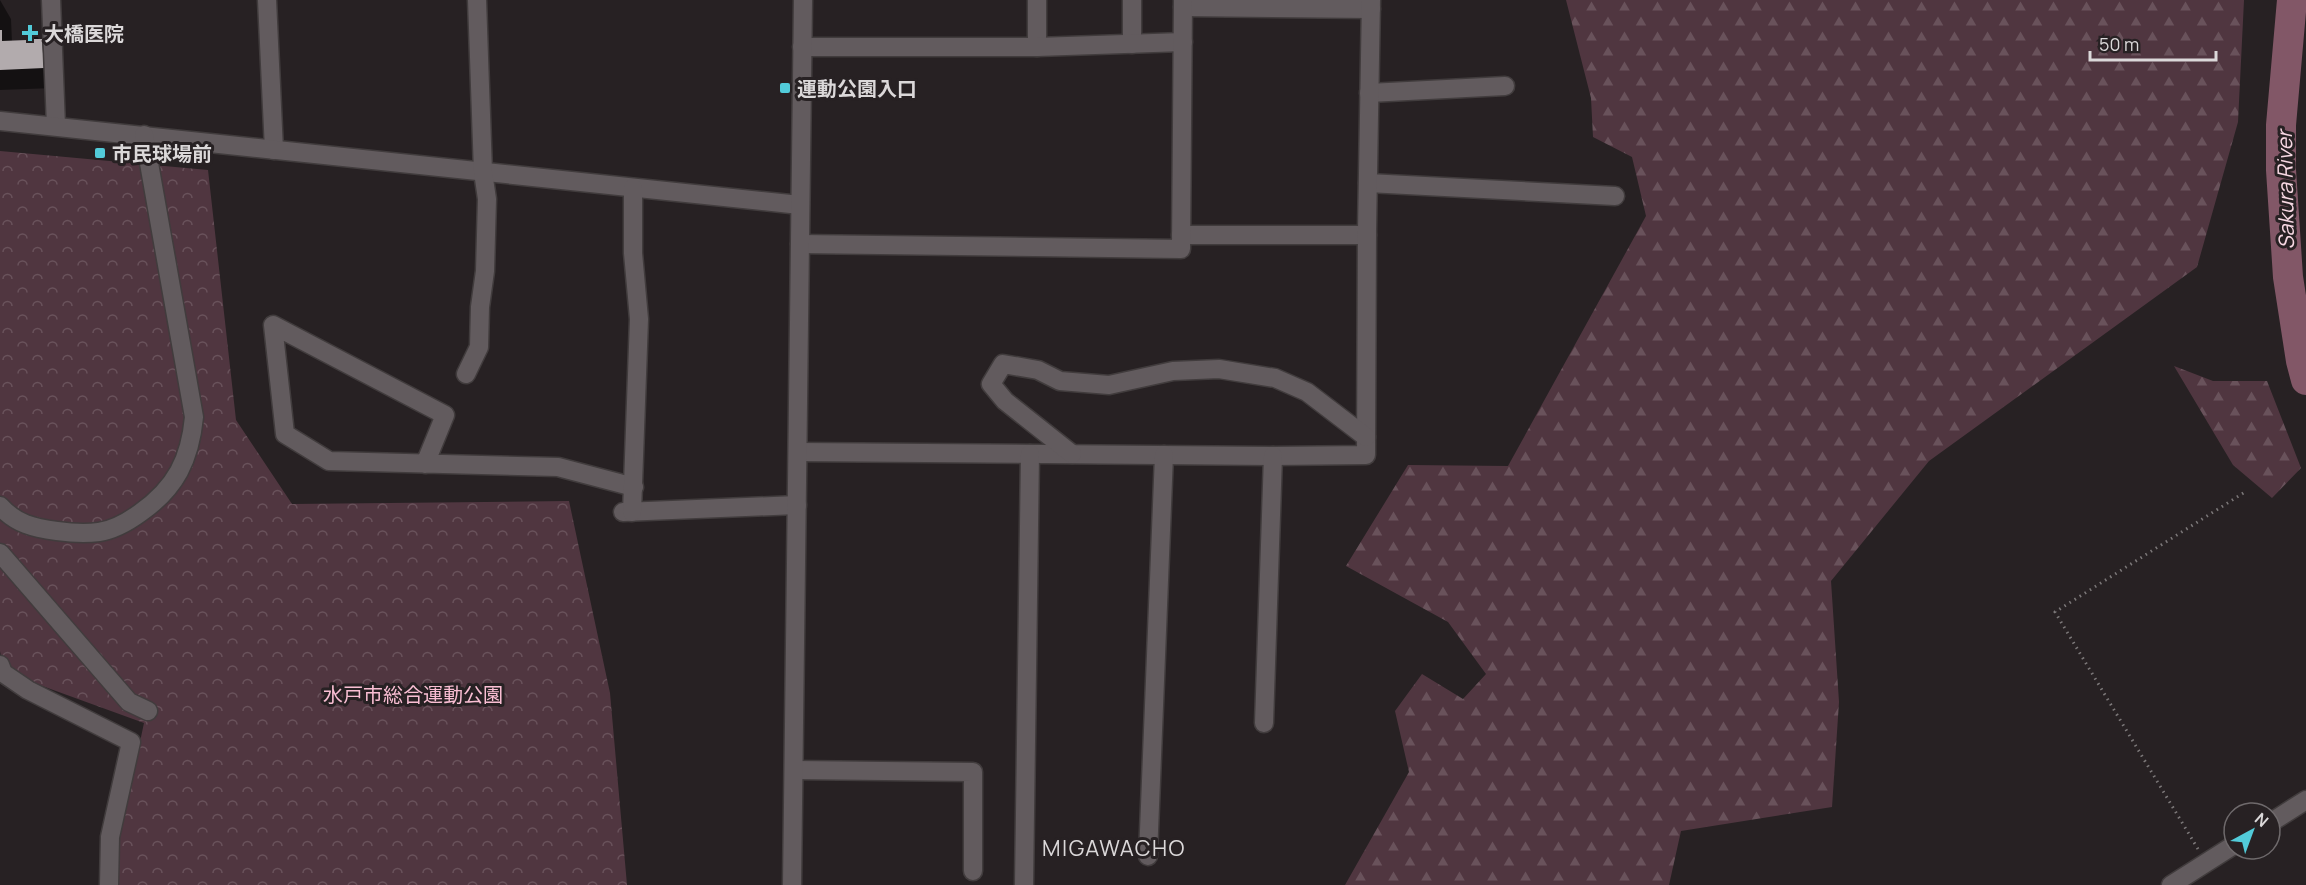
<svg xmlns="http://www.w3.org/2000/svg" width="2306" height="885" viewBox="0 0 2306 885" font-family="Manrope,'Noto Sans JP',sans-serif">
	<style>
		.forest { fill: url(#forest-firs) }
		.park { fill: url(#park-crowns) }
		.shadow { fill: #0007 }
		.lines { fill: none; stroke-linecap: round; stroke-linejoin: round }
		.river { stroke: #825767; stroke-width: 30 }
		.building { fill: #b2abad }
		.minor-casing { stroke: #413c3d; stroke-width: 21 }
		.path { stroke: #7c7879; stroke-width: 3; stroke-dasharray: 1.5 4.5; stroke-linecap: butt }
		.minor { stroke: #625b5e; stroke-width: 18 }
		.poi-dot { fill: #52cbd9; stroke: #272123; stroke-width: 2 }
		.labels { text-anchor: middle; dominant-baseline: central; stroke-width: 6; stroke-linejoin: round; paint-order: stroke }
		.poi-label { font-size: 20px; font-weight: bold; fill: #dbd8d9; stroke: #272123; text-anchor: start }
		.park-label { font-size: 20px; fill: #f9bed3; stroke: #272123 }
		.water-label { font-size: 21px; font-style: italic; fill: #f7d8e3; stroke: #272123 }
		.quarter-label { font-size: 22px; letter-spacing: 1.5px; fill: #dbd8d9; stroke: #272123 }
	</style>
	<defs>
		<pattern id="forest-firs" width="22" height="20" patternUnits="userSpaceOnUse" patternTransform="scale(1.5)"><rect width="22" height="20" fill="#503640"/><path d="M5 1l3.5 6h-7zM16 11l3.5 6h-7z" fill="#69525b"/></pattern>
		<pattern id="park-crowns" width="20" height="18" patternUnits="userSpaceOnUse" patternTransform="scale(1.5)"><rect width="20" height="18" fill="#503640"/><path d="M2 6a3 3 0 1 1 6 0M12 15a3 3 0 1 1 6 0" fill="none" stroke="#69525b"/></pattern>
	</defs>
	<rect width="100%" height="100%" fill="#272123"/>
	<g class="forest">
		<path d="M1566,0H2244L2238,122L2197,267L1929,461L1831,581L1839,702L1832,807L1681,831L1669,885H1345L1409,772L1395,711L1422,674L1463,699L1486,674L1448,622L1346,566L1408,465L1508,466L1646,216L1632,157L1593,137L1591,98Z"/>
		<path d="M2174,366L2213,381H2267L2301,468L2272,498L2233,465Z"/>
	</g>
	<path class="park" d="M0,151L208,170L236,420L292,504L569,501L610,693L627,885H114L116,855L144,723L23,679L1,656L0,651Z"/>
	<path class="shadow" d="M0,0L11,19L12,42L29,41L33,29L40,41H42L54,61L55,88L0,90Z"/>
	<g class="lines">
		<path class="river" d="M2292,0L2281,125V170L2288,277L2301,361L2306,380"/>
	</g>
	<path class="building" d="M27,27H34V39H42L44,68L0,70V30H2V41L27,40Z"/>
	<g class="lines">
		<defs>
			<g id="minor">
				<path d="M51,0L56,126"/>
				<path d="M267,0L274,150"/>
				<path d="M1037,0V47"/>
				<path d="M1183,7L1371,9"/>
				<path d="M1132,44V0"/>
				<path d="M802,47H1037L1183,42"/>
				<path d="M1369,93L1505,86"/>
				<path d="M0,121L800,205"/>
				<path d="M1368,183L1615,196"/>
				<path d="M1181,235H1367"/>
				<path d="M800,244L1181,249L1183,0"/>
				<path d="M466,374L479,347L480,307L485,271L487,199L483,172L477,0"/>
				<path d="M798,452L1273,456L1366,455L1367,230L1371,0"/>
				<path d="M1072,454L1005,401L991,384L1003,364L1038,370L1060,381L1109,385L1173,371L1219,369L1275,378L1307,392L1366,437"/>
				<path d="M425,464L445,415L273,325L285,434L329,461L558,467L634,487"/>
				<path d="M0,506C16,524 34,528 57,531C71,533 85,534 99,532C113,530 129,521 140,513C176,488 190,459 194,417L144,135"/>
				<path d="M623,512L797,505"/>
				<path d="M632,512L639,319L633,253V188"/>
				<path d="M0,553L129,702L148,711"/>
				<path d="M0,665L3,673L28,690L131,742L110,837L109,885"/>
				<path d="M1264,723L1273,456"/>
				<path d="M794,770L973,772V871"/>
				<path d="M2270,823L2306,800"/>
				<path d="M1148,856L1164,455"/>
				<path d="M792,885L803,0"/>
				<path d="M1024,885L1030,454"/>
				<path d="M2171,885L2234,845"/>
			</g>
		</defs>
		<use href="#minor" class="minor-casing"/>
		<path class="path" d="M2198,849L2055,612L2245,492"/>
		<use href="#minor" class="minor"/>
	</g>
	<g class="poi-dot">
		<path d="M27 24h6v6h6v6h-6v6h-6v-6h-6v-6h6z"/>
		<rect x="779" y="82" width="12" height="12" rx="3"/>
		<rect x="94" y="147" width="12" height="12" rx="3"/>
	</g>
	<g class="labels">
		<g class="poi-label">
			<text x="44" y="33">大橋医院</text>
			<text x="797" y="88">運動公園入口</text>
			<text x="112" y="153">市民球場前</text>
		</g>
		<g class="park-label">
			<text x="413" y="694">水戸市総合運動公園</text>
		</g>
		<g class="water-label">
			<text transform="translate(2285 190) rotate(-91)">Sakura River</text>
		</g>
		<g class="quarter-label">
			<text x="1114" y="848">MIGAWACHO</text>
		</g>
	</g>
	<g transform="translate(2252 831) rotate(41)"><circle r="28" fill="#272123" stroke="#6f6a6c" stroke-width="1.5"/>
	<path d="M0-4.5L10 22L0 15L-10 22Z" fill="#52cbd9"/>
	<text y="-9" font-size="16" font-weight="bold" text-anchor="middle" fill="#dbd8d9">N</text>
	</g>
	<path d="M2090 51v9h126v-9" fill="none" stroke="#dbd8d9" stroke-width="3"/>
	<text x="2099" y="51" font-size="18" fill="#dbd8d9" stroke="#272123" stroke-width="4.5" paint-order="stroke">50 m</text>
</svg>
